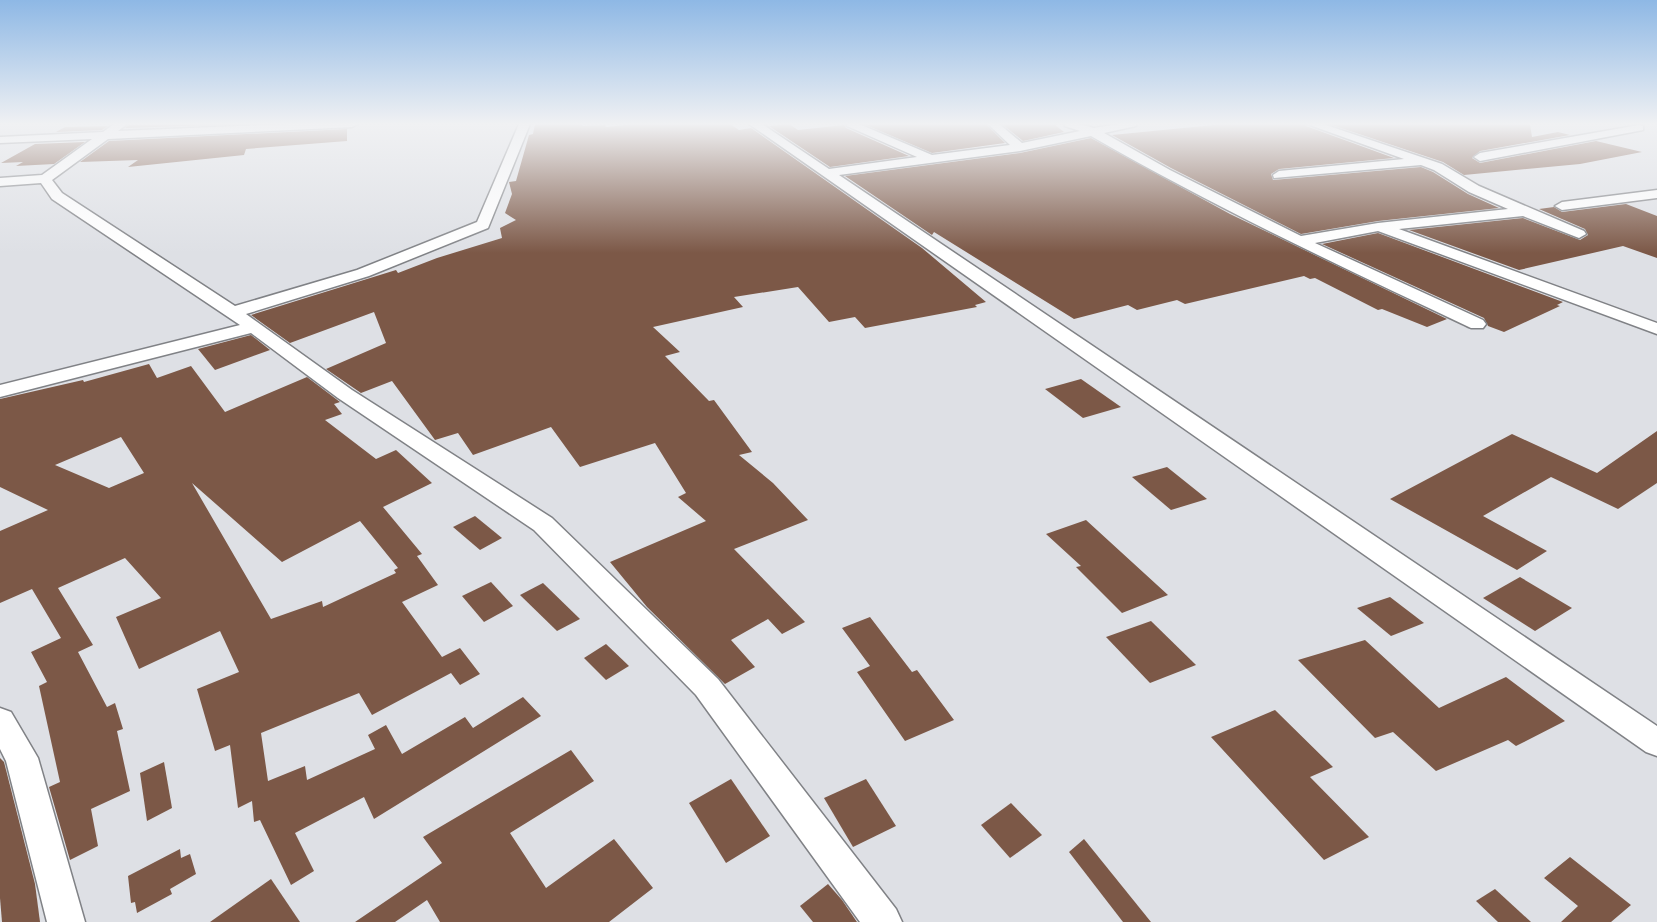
<svg xmlns="http://www.w3.org/2000/svg" width="1657" height="922" viewBox="0 0 1657 922" font-family="'Titillium Web',sans-serif">
	<style>
		.building { fill: #7c5847; fill-rule: evenodd }
		.lines { fill: none; stroke-linecap: round; stroke-linejoin: round }
		.minor-casing { stroke: #808286; stroke-width: 3 }
		.minor { fill: #fff; fill-rule: evenodd }
	</style>
	<rect width="100%" height="100%" fill="#dee0e5"/>
	<g class="building">
		<path d="M214,124H244L125,128L129,125Z"/>
		<path d="M535,124H581L583,126L605,125L606,127L635,124H730L739,130L751,128L922,248L986,302L975,305L977,307L865,328L855,317L829,322L798,287L734,297L743,307L653,327L680,352L665,356L709,401L714,400L752,452L739,455L773,483L808,520L734,549L805,622L782,634L768,619L731,640L755,667L725,684L647,607L610,562L706,521L678,497L686,493L655,443L580,467L551,427L473,455L458,433L435,440L392,381L361,393L326,369L386,343L374,312L290,343L251,315L396,270L398,273L437,258L502,238L500,228L516,220L505,213L512,194L509,182L516,181L529,135L533,134Z"/>
		<path d="M789,124L798,130L844,125L846,128L909,156L830,167L769,126Z"/>
		<path d="M887,124H986L1005,143L932,153L866,125Z"/>
		<path d="M1002,124H1054L1064,132L1023,141Z"/>
		<path d="M1224,124H1305L1306,126L1394,158L1279,169L1271,174L1273,180L1421,167L1433,172L1468,194L1499,208L1378,221L1301,234L1171,168L1112,135Z"/>
		<path d="M1329,124H1530L1532,137L1558,132L1570,135L1480,151L1472,158L1480,163L1596,141L1642,152L1580,164L1464,175L1443,162Z"/>
		<path d="M108,126L102,130L56,132L65,127Z"/>
		<path d="M347,129V141L246,149L244,155L128,167L138,160L80,162L109,141Z"/>
		<path d="M1091,138L1230,214L1447,319L1427,327L1382,309L1378,310L1315,278L1310,279L1304,276L1185,304L1177,300L1137,310L1128,305L1074,319L934,232L932,235L845,176L1020,153Z"/>
		<path d="M85,142L54,164L16,166L23,162L1,163L35,144Z"/>
		<path d="M1626,204L1657,216V258L1623,246L1519,270L1409,230L1523,218L1580,240L1588,235L1585,229L1539,209L1554,207L1562,212Z"/>
		<path d="M1378,233L1563,302L1557,305L1560,306L1504,332L1488,326L1484,318L1322,244Z"/>
		<path d="M251,335L270,350L215,370L198,349Z"/>
		<path d="M149,364L157,378L191,366L225,412L307,377L340,402L334,404L342,414L325,420L376,459L396,450L432,483L383,507L422,554L417,556L438,585L402,602L442,657L460,648L480,674L460,685L451,673L372,715L359,693L261,733L268,781L305,766L307,780L375,749L368,735L386,725L402,754L465,717L473,728L523,697L541,716L374,819L364,797L295,833L314,871L291,885L260,820L254,822L252,801L238,808L230,745L215,751L197,689L239,672L220,631L139,669L116,617L161,598L125,558L58,588L93,645L78,652L107,707L115,703L123,729L117,731L130,791L91,809L98,846L70,860L49,787L60,782L39,686L47,682L31,652L61,638L32,589L0,603V531L48,510L0,487V399L83,380L84,382ZM121,437L144,473L109,488L55,465ZM192,483L282,562L360,521L398,568L394,570L396,573L323,607L322,601L271,619Z"/>
		<path d="M1081,379L1121,407L1083,418L1045,389Z"/>
		<path d="M1657,431V483L1618,509L1551,477L1483,516L1547,551L1517,570L1390,499L1512,434L1597,473Z"/>
		<path d="M1167,467L1207,499L1171,510L1132,477Z"/>
		<path d="M475,516L502,538L480,550L453,527Z"/>
		<path d="M1086,520L1168,595L1122,613L1076,567L1081,566L1046,534Z"/>
		<path d="M1520,577L1572,608L1535,631L1483,598Z"/>
		<path d="M491,582L513,606L484,622L462,596Z"/>
		<path d="M543,583L580,619L557,631L520,595Z"/>
		<path d="M1390,597L1424,623L1391,636L1357,608Z"/>
		<path d="M870,617L912,672L917,670L954,720L905,741L857,672L870,666L842,628Z"/>
		<path d="M1151,621L1196,665L1150,683L1106,637Z"/>
		<path d="M1365,640L1439,708L1506,677L1565,721L1516,746L1508,740L1436,771L1393,732L1375,738L1298,660Z"/>
		<path d="M606,644L629,666L606,680L584,658Z"/>
		<path d="M1275,710L1333,767L1310,777L1369,837L1324,860L1211,737Z"/>
		<path d="M571,750L594,781L510,833L546,888L614,839L653,888L609,922H440L427,900L395,922H355L442,863L423,837Z"/>
		<path d="M0,758L4,762L35,884L40,922H2L0,898Z"/>
		<path d="M164,762L172,808L147,821L140,773Z"/>
		<path d="M731,779L770,836L726,863L689,803Z"/>
		<path d="M866,779L896,826L853,847L824,798Z"/>
		<path d="M1011,803L1042,835L1010,858L981,825Z"/>
		<path d="M1084,839L1151,922H1123L1069,852Z"/>
		<path d="M180,849L181,858L190,854L196,874L170,889L172,894L137,913L135,902L131,903L128,876Z"/>
		<path d="M1570,857L1631,905L1611,922H1561L1578,906L1544,878Z"/>
		<path d="M271,879L300,922H210Z"/>
		<path d="M828,884L842,900L857,922H813L800,906Z"/>
		<path d="M1495,889L1531,922H1498L1476,901Z"/>
	</g>
	<g class="lines">
		<defs>
			<g id="minor">
				<path d="M114,124H127L118,131L288,124H358L352,127L108,139L52,180L62,193L235,306L357,270L477,222L519,124H530L488,228L369,276L246,314L352,390L552,518L718,679L896,909L902,922H860L696,695L534,530L338,398L251,333L0,397V385L240,325L52,199L41,183L0,186V178L42,175L92,139L0,143V137L103,132Z"/>
				<path d="M749,124H762L829,169L917,157L847,126L846,124H859L932,155L1010,145L988,124H999L1022,143L1080,131L1065,126L1064,124H1079L1094,128L1118,124H1137L1136,126L1104,133L1170,170L1301,236L1378,223L1508,209L1469,192L1434,170L1421,165L1274,178L1273,175L1279,171L1404,159L1307,124H1323L1442,164L1479,186L1584,231L1586,234L1579,238L1523,216L1399,229L1657,323V334L1378,231L1315,243L1483,320L1486,324L1483,328H1471C1342,267 1214,207 1091,136L1020,151L839,175L1657,726V756L1646,752Z"/>
				<path d="M1639,125L1643,126V130L1480,161L1474,157L1480,153Z"/>
				<path d="M1657,190V198L1562,210L1555,206L1562,202Z"/>
				<path d="M0,708L11,712L38,758L85,922H47L6,761L0,749Z"/>
			</g>
		</defs>
		<use href="#minor" class="minor-casing"/>
		<use href="#minor" class="minor"/>
	</g>
	<linearGradient id="sky" x2="0" y2="1"><stop stop-color="#8eb8e5"/><stop offset="0.49" stop-color="#f0f1f3"/><stop offset="1" stop-color="#f0f1f3" stop-opacity="0"/></linearGradient>
	<rect width="1657" height="253" fill="url(#sky)"/>
</svg>
